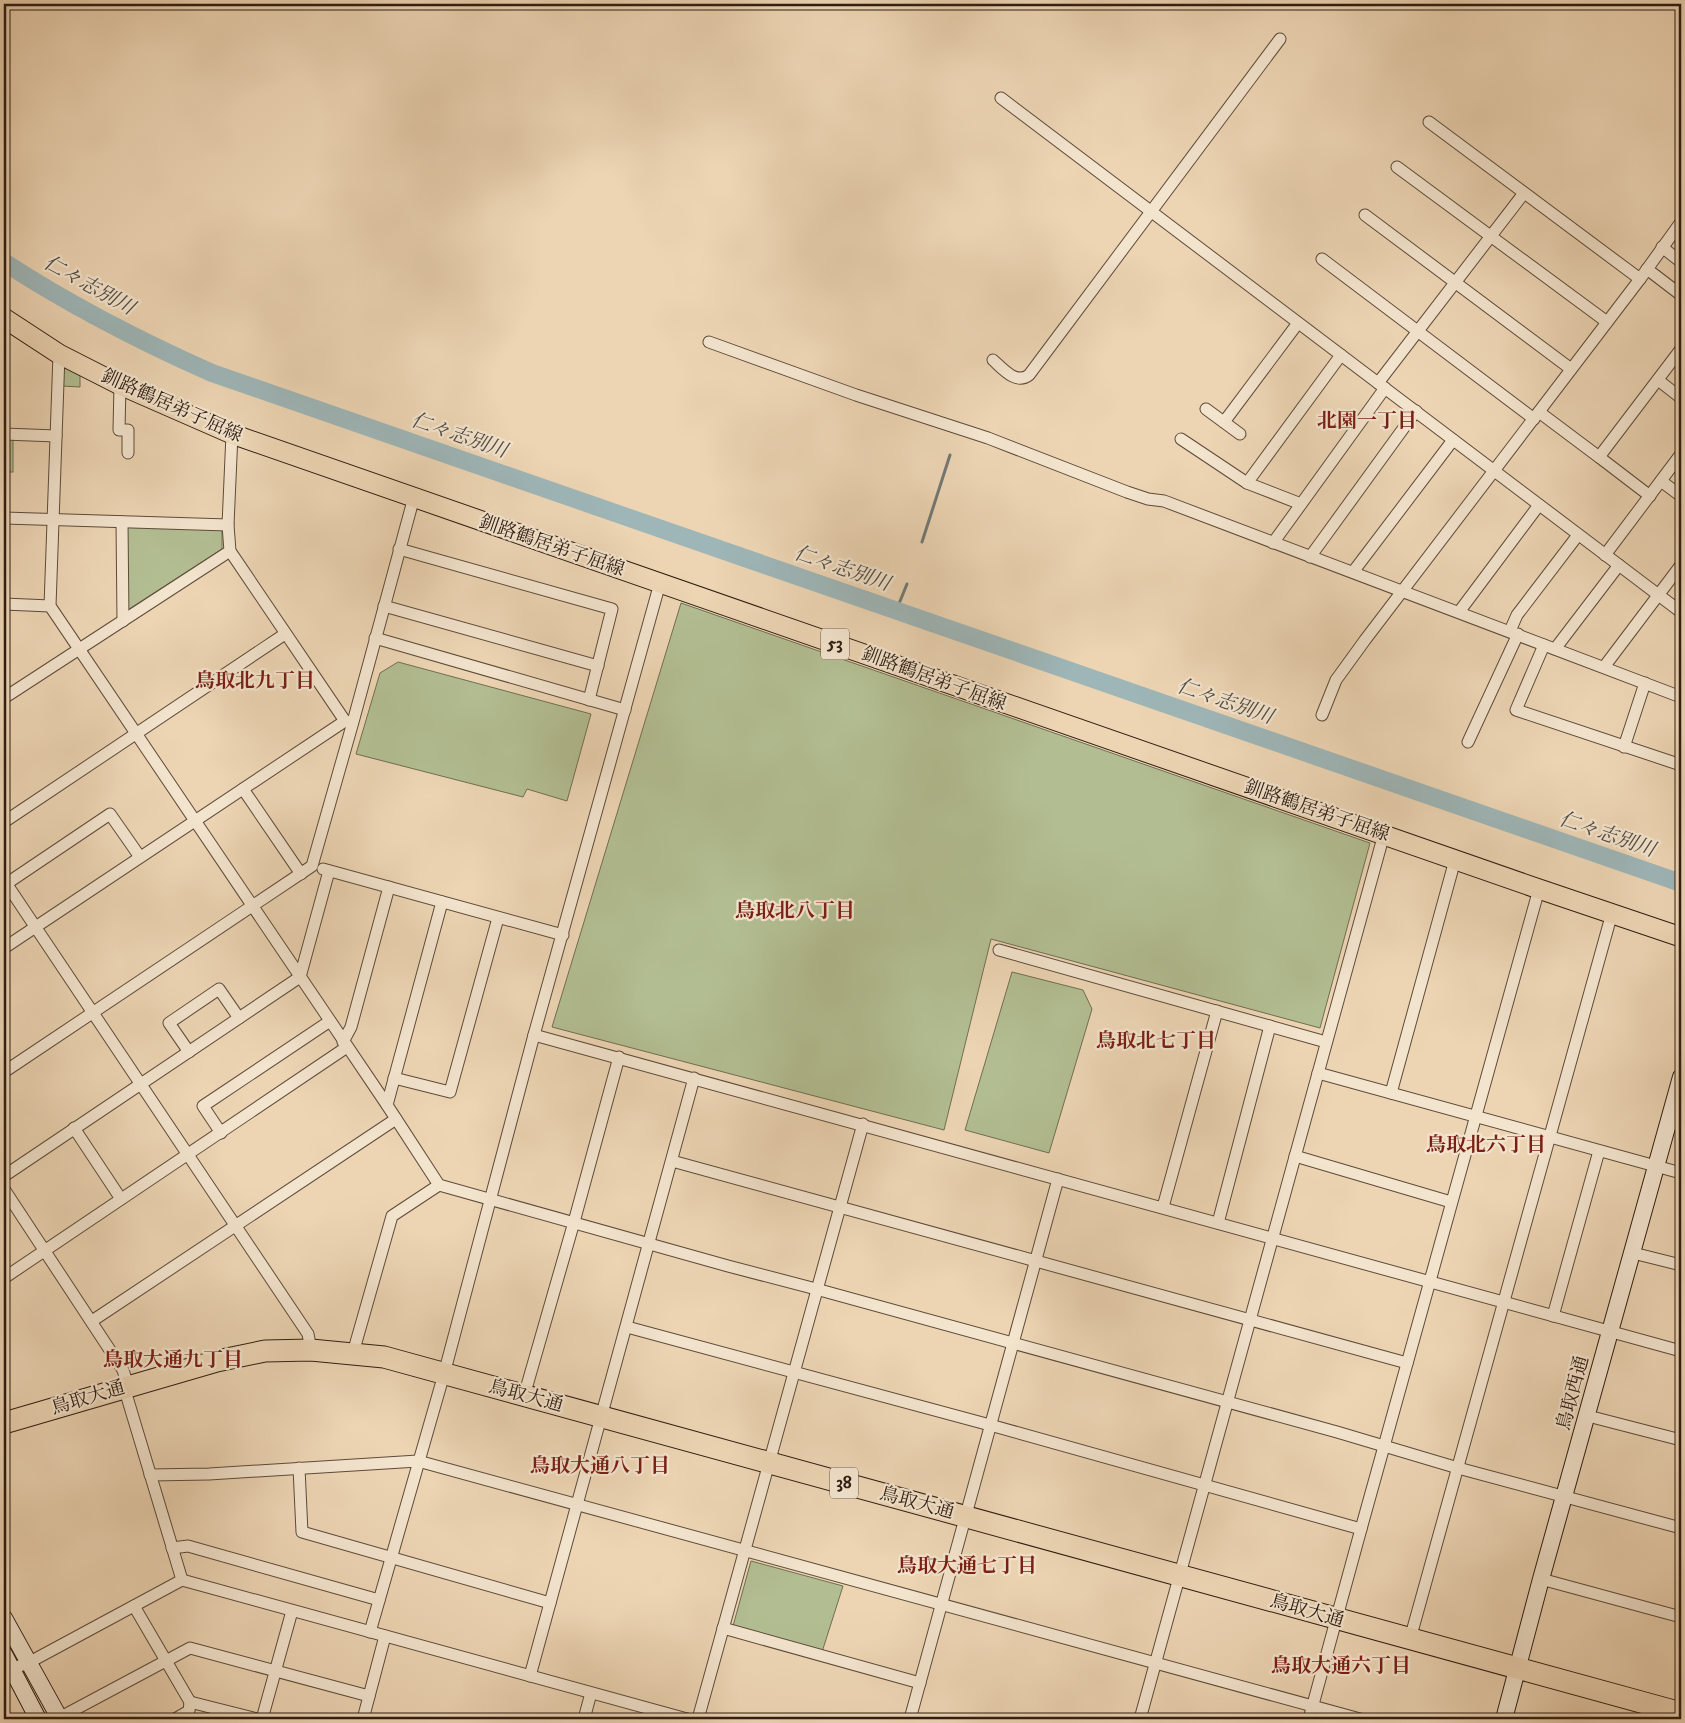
<svg xmlns="http://www.w3.org/2000/svg" width="1685" height="1723" viewBox="0 0 1685 1723" font-family="'IM FELL DW Pica','Noto Serif JP',serif">
	<style>
		.green { fill: #b2be92; stroke: #706e52 }
		.lines { fill: none; stroke-linecap: round; stroke-linejoin: round }
		.stream { stroke: #727976; stroke-width: 3 }
		.river { stroke: #9eb6b8; stroke-width: 18 }
		.street-casing { stroke: #5e4b3a; stroke-width: 13 }
		.secondary-casing { stroke: #2f1d12; stroke-width: 18 }
		.primary-casing { stroke: #2f1d12; stroke-width: 21 }
		.highway-casing { stroke: #2f1d12; stroke-width: 23 }
		.street { stroke: #f3e4ce; stroke-width: 11 }
		.secondary { stroke: #f3e4ce; stroke-width: 16 }
		.primary { stroke: #edd5b4; stroke-width: 19 }
		.highway { stroke: #edd5b4; stroke-width: 21 }
		.labels { text-anchor: middle; dominant-baseline: central; stroke-width: 4.5; stroke-linejoin: round; paint-order: stroke }
		.shield { fill: #f3e4ce; stroke: #6a594a; stroke-width: 1 }
		.shield-label { font-size: 18px; font-weight: bold; fill: #2f1d12 }
		.street-label { font-size: 19px; fill: #2f1d12; stroke: #f3e4ce }
		.water-label { font-size: 20px; font-style: italic; fill: #504b44; stroke: #f3e4ce }
		.neighbourhood-label { font-size: 20px; font-weight: bold; fill: #7a1f14; stroke: #f3e4ce }
	</style>
	<rect width="100%" height="100%" fill="#edd5b4"/>
	<filter id="stains"><feTurbulence type="fractalNoise" baseFrequency=".004" numOctaves="4"/><feColorMatrix values="0 0 0 0 .2 0 0 0 0 .09 0 0 0 0 .02 0 0 0 .5 -.17"/></filter>
	<radialGradient id="worn" r=".72"><stop offset=".6" stop-color="#630" stop-opacity="0"/><stop offset="1" stop-color="#630" stop-opacity=".3"/></radialGradient>
	<g class="green">
		<path d="M62,362L80,372V387L62,386Z"/>
		<rect x="4" y="439" width="9" height="33"/>
		<path d="M125,526L222,529V549L126,611Z"/>
		<path d="M681,603L1370,843L1320,1028L991,939L944,1130L552,1027Z"/>
		<path d="M398,662L591,714L567,801L527,789L523,797L356,754L380,673Z"/>
		<path d="M1012,972L1083,990L1092,1009L1049,1153L965,1130Z"/>
		<path d="M751,1561L843,1586L822,1652L733,1626Z"/>
	</g>
	<g class="lines">
		<g class="stream">
			<path d="M922,542L950,455"/>
			<path d="M896,611L907,584"/>
		</g>
		<path class="river" d="M4,262C70,305 140,341 212,373L1681,883"/>
		<defs>
			<g id="street">
				<path d="M1001,98L1681,612"/>
				<path d="M1429,122L1640,279"/>
				<path d="M1397,167L1607,322"/>
				<path d="M1365,215L1571,369"/>
				<path d="M1662,247L1681,262"/>
				<path d="M1322,259L1534,419"/>
				<path d="M1647,269L1681,295"/>
				<path d="M709,342L856,395L988,438L1127,492L1148,499L1164,501L1681,697"/>
				<path d="M59,354L50,606L387,1105L439,1185L728,1266L816,1289L1337,1432L1458,1468L1681,1528"/>
				<path d="M993,360C1003,369 1016,385 1029,375L1280,39"/>
				<path d="M1658,380L1681,398"/>
				<path d="M1378,383L1524,193"/>
				<path d="M120,385L119,430H128V453"/>
				<path d="M1206,409L1240,434"/>
				<path d="M1539,412L1599,457L1681,349"/>
				<path d="M1224,422L1298,323"/>
				<path d="M4,434L56,436"/>
				<path d="M232,434L228,525L230,551L345,721L352,722"/>
				<path d="M1181,439L1247,483L1301,504"/>
				<path d="M1599,457L1650,496"/>
				<path d="M1661,481L1681,496"/>
				<path d="M1247,483L1341,355"/>
				<path d="M4,518L228,525"/>
				<path d="M122,522L123,621"/>
				<path d="M1273,543L1385,388"/>
				<path d="M399,549L612,609L589,700"/>
				<path d="M1605,555L1681,454"/>
				<path d="M1310,557L1416,411"/>
				<path d="M1353,572L1453,440"/>
				<path d="M4,604L50,606"/>
				<path d="M384,606L598,666"/>
				<path d="M1459,612L1539,505"/>
				<path d="M1510,631L1517,615L1578,535"/>
				<path d="M375,638L625,710"/>
				<path d="M1544,645L1516,710L1681,765"/>
				<path d="M1555,649L1619,565"/>
				<path d="M1604,667L1681,565"/>
				<path d="M4,698L230,551"/>
				<path d="M1322,715L1336,680L1365,640L1640,279L1681,222"/>
				<path d="M1468,742L1518,634"/>
				<path d="M1624,747L1645,683"/>
				<path d="M243,789L301,874"/>
				<path d="M4,822L285,634"/>
				<path d="M323,869L563,935"/>
				<path d="M4,880L308,1334L311,1350"/>
				<path d="M6,884L110,814L140,857"/>
				<path d="M4,948L345,721"/>
				<path d="M999,950L1326,1042"/>
				<path d="M534,1035L1681,1351"/>
				<path d="M343,1042L351,1027L389,887"/>
				<path d="M189,1052L169,1023L219,989L239,1018"/>
				<path d="M4,1072L312,866L353,722L414,497"/>
				<path d="M1318,1073L1681,1173"/>
				<path d="M394,1078L450,1092L498,918"/>
				<path d="M1391,1093L1455,860"/>
				<path d="M387,1105L442,902"/>
				<path d="M74,1128L121,1199"/>
				<path d="M221,1133L203,1106L330,1021"/>
				<path d="M1295,1156L1451,1202"/>
				<path d="M672,1161L1407,1363"/>
				<path d="M4,1176L300,977L329,871"/>
				<path d="M4,1189L123,1370L128,1386"/>
				<path d="M1163,1207L1217,1011"/>
				<path d="M1218,1223L1270,1026"/>
				<path d="M1633,1253L1681,1265"/>
				<path d="M4,1278L347,1047"/>
				<path d="M1553,1316L1599,1151"/>
				<path d="M92,1321L396,1119"/>
				<path d="M627,1327L990,1425L1361,1529"/>
				<path d="M353,1353L392,1216L439,1185"/>
				<path d="M124,1387L182,1580"/>
				<path d="M524,1396L574,1222L619,1057"/>
				<path d="M1588,1416L1681,1440"/>
				<path d="M299,1468L302,1532L550,1603"/>
				<path d="M150,1475L209,1474L418,1461L1360,1719"/>
				<path d="M172,1548L188,1546L379,1600"/>
				<path d="M1541,1579L1681,1617"/>
				<path d="M134,1606L190,1702"/>
				<path d="M723,1628L920,1683"/>
				<path d="M370,1632L444,1374L534,1035L660,583"/>
				<path d="M1410,1639L1612,913"/>
				<path d="M5,1671L28,1663L182,1580L687,1719"/>
				<path d="M530,1676C584,1477 640,1278 694,1078"/>
				<path d="M59,1718L190,1648L369,1696"/>
				<path d="M175,1719L189,1711L190,1702L257,1719"/>
				<path d="M262,1719L292,1611"/>
				<path d="M363,1719L385,1636"/>
				<path d="M584,1719L591,1693"/>
				<path d="M698,1719L863,1124"/>
				<path d="M910,1719L1058,1179"/>
				<path d="M1140,1719L1384,834"/>
				<path d="M1309,1719L1361,1529L1539,889"/>
			</g>
			<g id="secondary">
				<path d="M4,1618L60,1719"/>
				<path d="M4,1654L38,1719"/>
				<path d="M1504,1719L1541,1579L1681,1077"/>
			</g>
			<path id="primary" d="M4,318L59,354L120,385L232,434L1539,889L1681,937"/>
			<path id="highway" d="M4,1423L217,1361L265,1351L311,1350L384,1357L1681,1713"/>
		</defs>
		<use href="#street" class="street-casing"/>
		<use href="#secondary" class="secondary-casing"/>
		<use href="#primary" class="primary-casing"/>
		<use href="#highway" class="highway-casing"/>
		<use href="#street" class="street"/>
		<use href="#secondary" class="secondary"/>
		<use href="#primary" class="primary"/>
		<use href="#highway" class="highway"/>
	</g>
	<g class="labels">
		<g class="shield">
			<rect x="821" y="628.5" width="28" height="31" rx="4"/>
			<rect x="830" y="1467.5" width="28" height="31" rx="4"/>
		</g>
		<g class="shield-label">
			<text x="835" y="644">53</text>
			<text x="844" y="1483">38</text>
		</g>
		<g class="street-label">
			<text transform="translate(172 406) rotate(24)">釧路鶴居弟子屈線</text>
			<text transform="translate(552 546) rotate(19)">釧路鶴居弟子屈線</text>
			<text transform="translate(934 679) rotate(20)">釧路鶴居弟子屈線</text>
			<text transform="translate(1317 811) rotate(19)">釧路鶴居弟子屈線</text>
			<text transform="translate(1573 1393) rotate(-75)">鳥取西通</text>
			<text transform="translate(526 1396) rotate(15)">鳥取大通</text>
			<text transform="translate(88 1398) rotate(-17)">鳥取大通</text>
			<text transform="translate(917 1503) rotate(15)">鳥取大通</text>
			<text transform="translate(1307 1611) rotate(16)">鳥取大通</text>
		</g>
		<g class="water-label">
			<text transform="translate(89 286) rotate(29)">仁々志別川</text>
			<text transform="translate(459 436) rotate(19)">仁々志別川</text>
			<text transform="translate(842 569) rotate(19)">仁々志別川</text>
			<text transform="translate(1225 702) rotate(19)">仁々志別川</text>
			<text transform="translate(1607 835) rotate(19)">仁々志別川</text>
		</g>
		<g class="neighbourhood-label">
			<text x="1367" y="421">北園一丁目</text>
			<text x="255" y="681">鳥取北九丁目</text>
			<text x="795" y="911">鳥取北八丁目</text>
			<text x="1156" y="1041">鳥取北七丁目</text>
			<text x="1486" y="1145">鳥取北六丁目</text>
			<text x="173" y="1360">鳥取大通九丁目</text>
			<text x="600" y="1466">鳥取大通八丁目</text>
			<text x="967" y="1566">鳥取大通七丁目</text>
			<text x="1341" y="1666">鳥取大通六丁目</text>
		</g>
	</g>
	<rect width="1685" height="1723" fill="none" stroke="#edd5b4" stroke-width="20"/>
	<rect x="5" y="5" width="1675" height="1713" fill="none" stroke="#2f1d12" stroke-width="2.5"/>
	<rect x="10" y="10" width="1665" height="1703" fill="none" stroke="#2f1d12"/>
	<rect width="100%" height="100%" filter="url(#stains)"/>
	<rect width="100%" height="100%" fill="url(#worn)"/>
</svg>
